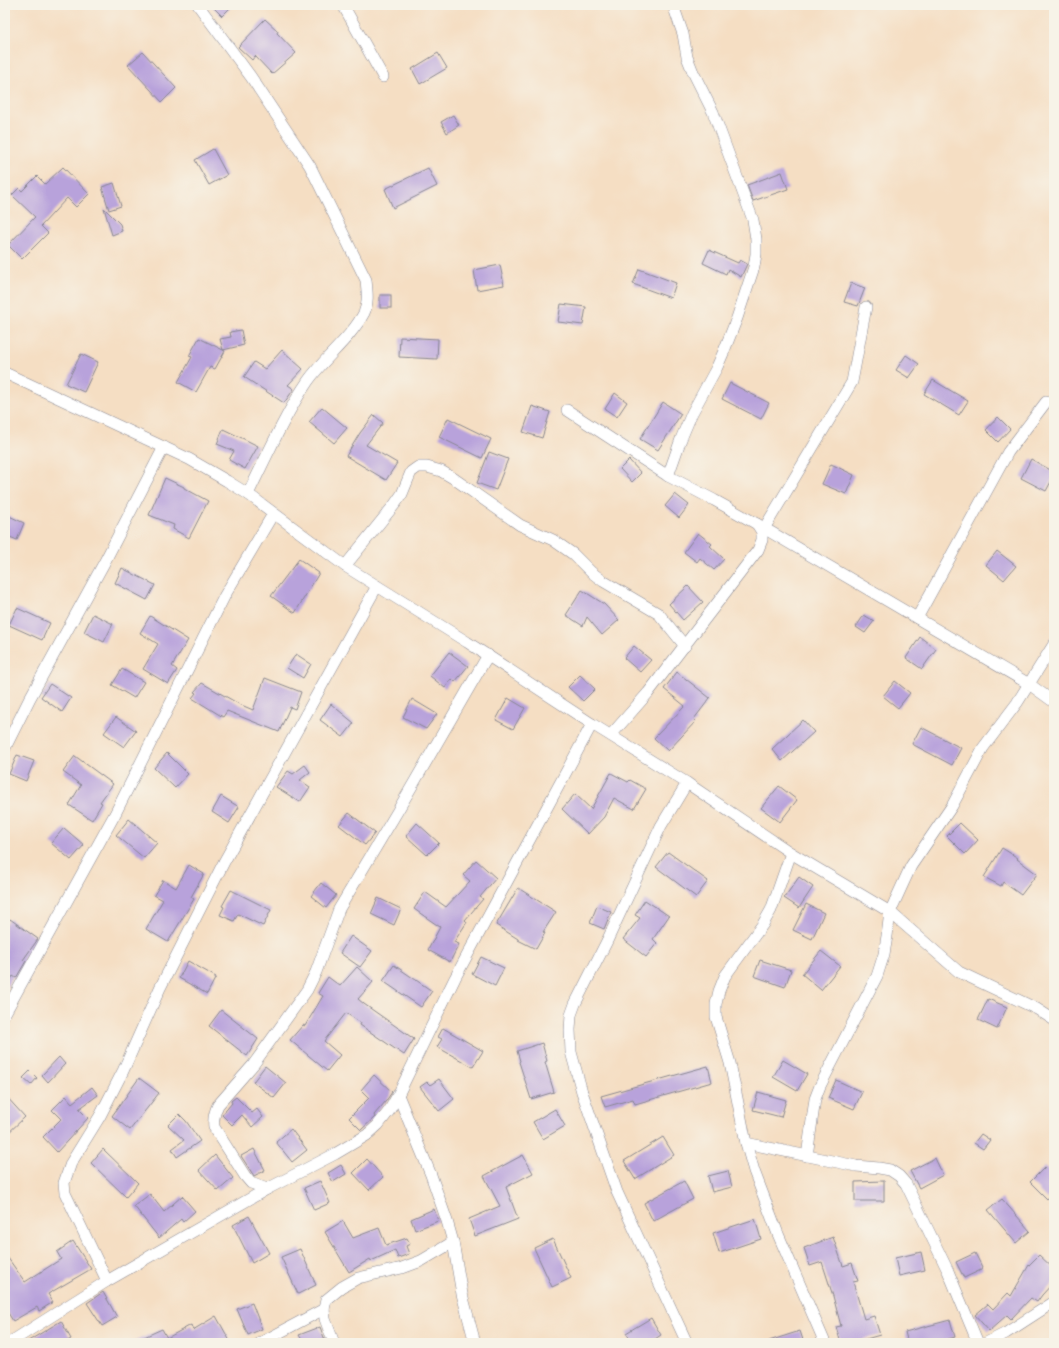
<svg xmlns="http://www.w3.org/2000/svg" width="1059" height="1348" viewBox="0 0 1059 1348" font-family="'Gentium Book Plus',serif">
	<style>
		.building { fill: #b8a2db }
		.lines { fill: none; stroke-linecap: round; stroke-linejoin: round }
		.street-casing { stroke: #888690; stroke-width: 12 }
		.street { stroke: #fff; stroke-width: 11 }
	</style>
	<rect width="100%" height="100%" fill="#f7f3e8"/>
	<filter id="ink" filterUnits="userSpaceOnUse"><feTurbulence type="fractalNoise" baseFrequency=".025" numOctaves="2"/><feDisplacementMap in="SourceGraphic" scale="8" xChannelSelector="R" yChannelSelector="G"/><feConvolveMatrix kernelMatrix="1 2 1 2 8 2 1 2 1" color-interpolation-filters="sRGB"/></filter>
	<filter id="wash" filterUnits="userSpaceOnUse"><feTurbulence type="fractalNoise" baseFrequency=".012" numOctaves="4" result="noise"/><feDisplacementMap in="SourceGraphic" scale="16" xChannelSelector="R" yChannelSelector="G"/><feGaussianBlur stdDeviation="0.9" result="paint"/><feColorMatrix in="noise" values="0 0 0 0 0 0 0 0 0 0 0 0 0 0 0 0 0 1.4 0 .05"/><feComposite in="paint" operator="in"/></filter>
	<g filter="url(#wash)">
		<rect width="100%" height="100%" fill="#f5dec3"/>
		<g id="blocks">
			<g class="building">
				<path d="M211,5H233L222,16Z"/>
				<path d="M265,19L278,31L277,33L296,53L272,74L255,56L252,60L238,47Z"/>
				<path d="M143,52L176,88L162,102L128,65Z"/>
				<path d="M438,53L447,68L420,84L412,69Z"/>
				<path d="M453,115L459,125L447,133L441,122Z"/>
				<path d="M213,149L227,175L209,185L195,160Z"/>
				<path d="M63,167L89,194L76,207L67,198L41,226L48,233L22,259L8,245L35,217L12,195L19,188L22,191L37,176L45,184Z"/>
				<path d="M428,168L437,186L393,208L385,189Z"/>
				<path d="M782,172L788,189L753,201L747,185Z"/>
				<path d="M114,183L121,206L109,210L102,187Z"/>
				<path d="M104,208L120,224L122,231L112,235Z"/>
				<path d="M709,250L738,263L740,260L747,264L741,277L728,269L726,274L703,263Z"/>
				<path d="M500,265L504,285L477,290L474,270Z"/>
				<path d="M639,269L676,283L671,298L633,284Z"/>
				<path d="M851,283L865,288L858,306L844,302Z"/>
				<rect x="380" y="295" width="11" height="13"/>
				<path d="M561,304L586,307L583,325L558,322Z"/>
				<path d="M241,330L244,345L223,350L220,339L231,337L230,332Z"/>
				<path d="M400,337L438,339L437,359L399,357Z"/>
				<path d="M199,338L225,351L215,369L210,367L196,392L178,382L192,357L189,356Z"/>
				<path d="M282,350L303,369L288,385L294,389L284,403L244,377L254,362L265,369Z"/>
				<path d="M81,354L98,362L84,392L66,384Z"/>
				<path d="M906,355L919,364L909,378L896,370Z"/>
				<path d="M933,380L968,401L959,415L924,394Z"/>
				<path d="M730,383L769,403L761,419L722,399Z"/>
				<path d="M615,393L627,402L617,417L605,409Z"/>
				<path d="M663,402L681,414L658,450L640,439Z"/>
				<path d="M532,406L550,412L542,438L523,432Z"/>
				<path d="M322,407L347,428L334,443L309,422Z"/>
				<path d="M374,415L383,423L366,445L397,463L386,480L346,456L360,433Z"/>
				<path d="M998,417L1010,429L998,442L986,430Z"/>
				<path d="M448,418L491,439L482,458L439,437Z"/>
				<path d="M223,429L244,439L258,446L245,469L229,460L234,451L217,444Z"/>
				<path d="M489,452L508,459L496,490L477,483Z"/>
				<path d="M1031,459L1054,472V476L1046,491L1021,478Z"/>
				<path d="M629,460L641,473L632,482L620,469Z"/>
				<path d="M831,464L854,475L846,494L822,484Z"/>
				<path d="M165,478L184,487V488L208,501L189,538L173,529L174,525L149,515Z"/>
				<path d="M675,494L689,505L679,518L665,506Z"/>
				<path d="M5,514L24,523L17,540L5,535Z"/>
				<path d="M698,533L712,544L710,546L724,559L714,570L700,558L697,562L684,552Z"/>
				<path d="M997,551L1016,566L1004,580L986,565Z"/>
				<path d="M299,559L319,573L295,613L271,596Z"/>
				<path d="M122,568L155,585L147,600L115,583Z"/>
				<path d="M688,586L703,602L683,620L669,604Z"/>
				<path d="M582,590L604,604L619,620L602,635L587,617L583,626L566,615Z"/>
				<path d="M17,608L50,623L42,640L9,625Z"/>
				<path d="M93,614L113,624L104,642L84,632Z"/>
				<path d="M864,615L874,621L865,633L856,627Z"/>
				<path d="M150,616L188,640L172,666L177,670L168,684L143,669L158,644L140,633Z"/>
				<path d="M920,637L936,649L922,669L906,658Z"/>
				<path d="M634,646L651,660L640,672L624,658Z"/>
				<path d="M449,652L468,666L455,682L452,679L445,688L430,676Z"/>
				<path d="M296,654L311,664L303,678L287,668Z"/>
				<path d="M122,669L144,682L134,698L112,685Z"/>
				<path d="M677,672L710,698L694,719L696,721L668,751L654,738L685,706L664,689Z"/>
				<path d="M580,675L595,689L583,701L568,687Z"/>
				<path d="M265,678L301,692L295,709L290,707L279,732L227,711L223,717L192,698L196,693L194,692L202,683L239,704L253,710Z"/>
				<path d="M895,681L910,693L898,708L883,696Z"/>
				<path d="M50,684L71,698L62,712L41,697Z"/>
				<path d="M508,698L525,708L513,729L496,720Z"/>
				<path d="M412,699L437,714L426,729L403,717Z"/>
				<path d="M331,704L354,723L343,737L320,720Z"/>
				<path d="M116,717L136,731L124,747L104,733Z"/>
				<path d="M803,720L814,732L782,761L772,749Z"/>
				<path d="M921,727L961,748L952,765L912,744Z"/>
				<path d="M167,753L188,774L175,788L154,768Z"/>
				<path d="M17,755L34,761L26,781L9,774Z"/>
				<path d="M75,756L113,784L100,802L102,803L92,820L69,805L81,785L63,772Z"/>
				<path d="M305,765L310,772L300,780L310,787L300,802L276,787L288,771L293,774Z"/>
				<path d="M611,773L628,782L630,780L646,789L634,809L614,798L604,817L588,834L562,809L575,794L591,809Z"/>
				<path d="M779,786L797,800L780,822L761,808Z"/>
				<path d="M221,796L239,807L229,823L212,812Z"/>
				<path d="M349,813L375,833L365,845L339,825Z"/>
				<path d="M129,819L157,843L144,858L116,835Z"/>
				<path d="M417,823L439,843L427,855L406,836Z"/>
				<path d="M960,823L978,840L965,854L947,836Z"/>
				<path d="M64,828L84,845L71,860L51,843Z"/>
				<path d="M1002,848L1018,858L1017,859L1037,874L1021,895L1003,882L1001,886L984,877Z"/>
				<path d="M668,852L708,881L696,897L656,867Z"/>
				<path d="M476,860L496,878L480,897L483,899L465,920L467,922L454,942L459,944L450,962L428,950L440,927L414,909L425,892L446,907L470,881L463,875Z"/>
				<path d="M189,865L204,874L191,897L194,899L168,942L146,929L163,900L154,895L163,880L176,888Z"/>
				<path d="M799,877L813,887L799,908L784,898Z"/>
				<path d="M321,883L336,895L326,908L311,896Z"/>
				<path d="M518,888L556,912L543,932L545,933L536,949L518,940V939L496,925Z"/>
				<path d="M231,890L271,910L263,926L238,914L234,921L220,915L224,907L222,906Z"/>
				<path d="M378,898L401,909L394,925L371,914Z"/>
				<path d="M645,900L669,916L653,939L657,943L646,957L623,939L640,918L635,915Z"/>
				<path d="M806,904L824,913L812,939L793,930Z"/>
				<path d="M597,906L611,912L604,929L590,923Z"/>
				<path d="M10,919L38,939L23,960L26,961L16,978L13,976L5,989V925Z"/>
				<path d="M351,936L372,951L360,967L340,953Z"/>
				<path d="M821,951L840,966L821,990L802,974Z"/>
				<path d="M481,957L504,968L495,986L472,974Z"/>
				<path d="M760,960L791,970L785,987L754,976Z"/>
				<path d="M188,961L216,977L207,994L179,978Z"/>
				<path d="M394,965L432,991L421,1007L383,981Z"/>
				<path d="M357,967L373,982L358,999L364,1004L414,1039L404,1055L360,1025L361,1023L346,1013L324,1041L340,1055L327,1071L290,1040L303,1025L305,1026L323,996L318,993L328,977L340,986Z"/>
				<path d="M988,999L1007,1007L997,1029L978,1020Z"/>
				<path d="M221,1010L258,1039L247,1056L209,1026Z"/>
				<path d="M443,1028L483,1051L473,1067L437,1047L442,1039L438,1037Z"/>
				<path d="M542,1043L547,1061L545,1062L554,1092L531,1099L519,1062L520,1061L517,1051Z"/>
				<path d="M59,1057L65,1064L48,1082L42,1075Z"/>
				<path d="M783,1060L807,1074L797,1091L773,1077Z"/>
				<path d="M265,1066L286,1083L274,1098L253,1082Z"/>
				<path d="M708,1066L712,1082L635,1104L633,1099L605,1107L601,1096Z"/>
				<path d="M30,1071L37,1078L31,1085L23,1078Z"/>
				<path d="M374,1075L392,1092L386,1101L374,1115L375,1117L361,1130L349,1118L369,1098L361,1090Z"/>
				<path d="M139,1078L159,1093L130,1130L112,1116Z"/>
				<path d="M439,1079L454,1099L439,1111L420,1087L427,1082L430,1085Z"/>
				<path d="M836,1080L862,1092L854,1109L828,1098Z"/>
				<path d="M92,1087L98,1095L79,1109L88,1118L57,1152L43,1137L61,1119L52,1110L66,1096L72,1103Z"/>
				<path d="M758,1092L786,1100L781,1117L753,1110Z"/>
				<path d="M5,1095L25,1117L5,1136Z"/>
				<path d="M236,1097L252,1113L257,1109L263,1117L252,1127L242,1115L232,1125L222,1115L232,1103L231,1101Z"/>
				<path d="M555,1109L565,1126L543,1139L533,1122Z"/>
				<path d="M179,1114L186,1121L200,1141L177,1157L172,1149L184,1140L168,1125Z"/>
				<path d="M291,1129L307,1150L292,1162L276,1142Z"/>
				<path d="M981,1134L990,1140L983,1149L974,1143Z"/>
				<path d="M663,1137L674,1155L635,1179L624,1161Z"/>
				<path d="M103,1149L138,1183L126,1197L91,1163Z"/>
				<path d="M254,1149L265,1170L254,1176L241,1156Z"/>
				<path d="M215,1155L233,1178L218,1191L199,1170Z"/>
				<path d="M523,1155L533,1173L506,1187L518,1219L475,1236L469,1219L500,1206L484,1176Z"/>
				<path d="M935,1158L943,1175L919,1188L910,1171Z"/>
				<path d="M367,1159L383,1177L369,1190L353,1173Z"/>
				<path d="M341,1165L346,1174L333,1182L328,1173Z"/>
				<path d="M1045,1167L1054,1176V1192L1047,1199L1030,1182Z"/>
				<path d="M728,1171L732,1187L712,1192L708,1176Z"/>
				<path d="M320,1181L330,1203L314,1210L304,1188Z"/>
				<path d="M684,1181L693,1199L653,1221L644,1203Z"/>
				<path d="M884,1181V1201H855V1182Z"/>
				<path d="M150,1194L164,1212L182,1196L195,1211L183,1222L181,1219L159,1238L134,1206Z"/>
				<path d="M1002,1199L1030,1231L1016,1243L988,1210Z"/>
				<path d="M434,1209L438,1221L415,1230L411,1219Z"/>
				<path d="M249,1216L269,1253L252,1263L233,1225Z"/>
				<path d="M755,1219L761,1239L719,1253L713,1233Z"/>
				<path d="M343,1221L353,1238L379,1228L386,1245L407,1238L410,1244L406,1246L409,1254L398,1258L395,1250L371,1261L370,1259L349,1272L325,1232Z"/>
				<path d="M833,1237L843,1266L852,1263L858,1281L853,1282L864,1319L874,1316L880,1335L852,1343H841L836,1327L841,1326L833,1296L822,1262L810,1266L804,1248Z"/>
				<path d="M553,1239L571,1278L552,1287L534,1248Z"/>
				<path d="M73,1241L91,1269L48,1294L53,1302L39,1311L37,1307L13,1321L5,1308V1254L25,1282L61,1259L57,1252Z"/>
				<path d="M300,1249L316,1285L298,1294L281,1257Z"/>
				<path d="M921,1252L925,1270L899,1276L895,1258Z"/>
				<path d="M975,1253L983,1269L964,1278L956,1262Z"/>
				<path d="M1039,1255L1054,1269V1282L1042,1295L1037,1302L1031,1298L1011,1319L1007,1315L989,1331L975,1315L988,1304L993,1309L1008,1293L1011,1296L1029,1265Z"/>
				<path d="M103,1292L117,1317L102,1326L87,1303Z"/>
				<path d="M252,1303L262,1329L248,1335L237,1309Z"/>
				<path d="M216,1316L231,1343H131L162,1329L167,1338L191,1325L193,1330Z"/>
				<path d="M651,1318L661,1335L649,1343H633L626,1333Z"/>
				<path d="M950,1320L955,1337L935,1343H908L905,1332Z"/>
				<path d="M61,1321L71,1339L64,1343H25Z"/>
				<path d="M320,1327L326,1343H304L299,1335Z"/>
				<path d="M800,1331L804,1343H769V1341Z"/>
			</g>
		</g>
	</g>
	<g filter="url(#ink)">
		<use href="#blocks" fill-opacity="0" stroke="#888690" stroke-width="1"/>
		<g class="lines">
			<defs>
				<g id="street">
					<path d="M198,5L251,77L310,166L366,280C367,291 369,302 364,313C350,339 325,357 308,381C284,416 267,456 248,494"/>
					<path d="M343,5L383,77"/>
					<path d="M5,373L189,459L227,481L248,494L345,566L467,642L592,724L687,783L791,853L890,912L959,972L1037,1009L1054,1020"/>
					<path d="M567,410L668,476L714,500L757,524L762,532V540L758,550L648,693L611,735"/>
					<path d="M668,476L681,439L692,413L717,367L724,351L737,318L754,267L756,254V239L753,220L713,112L693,72L687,57L683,34L673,5"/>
					<path d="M757,524L1029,684L1054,702"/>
					<path d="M762,532L852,382L866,307"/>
					<path d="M345,566L395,504L402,494L411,472L418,467H427L441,471L453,478L520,525L553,540L573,554L591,572L603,581L659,614L685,646"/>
					<path d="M917,618L1008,452L1046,402"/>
					<path d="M5,748L30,698L104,563L164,447"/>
					<path d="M687,783L661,826L607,941L575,1004L571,1015L570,1030L571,1052L582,1092L617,1192L687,1343"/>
					<path d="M791,853L771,910L763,924L725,976L719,991L716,1004V1017L730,1063L746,1143L754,1171L778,1234L825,1343"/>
					<path d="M5,1013L115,814L225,595L273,514"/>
					<path d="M398,1095L431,1175L447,1221L453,1242L462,1294L475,1343"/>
					<path d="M746,1143L856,1166L879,1168L890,1170L899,1176L906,1184L948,1271L978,1343"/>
					<path d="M807,1156L815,1099L820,1086L877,976L884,954L887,936L890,912L911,866L952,806L983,748L1017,703L1054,644"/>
					<path d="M267,1189L251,1183L245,1176L214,1127C213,1119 214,1113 218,1105L253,1065L307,990L316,972L339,909L397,812L488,655"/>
					<path d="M107,1281L65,1193L64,1183L71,1163L100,1116L123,1071L160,988L224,862L377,586"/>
					<path d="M9,1343L107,1281L267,1189L335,1154L367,1135L378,1125L389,1111L398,1095L455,978L592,724"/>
					<path d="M260,1343L324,1309"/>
					<path d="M334,1343L325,1319L324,1309L326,1300L342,1287L358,1278L402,1268L421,1261L453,1242"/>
					<path d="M986,1343L1006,1333L1054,1302"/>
				</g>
			</defs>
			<use href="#street" class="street-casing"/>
			<use href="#street" class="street"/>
		</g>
	</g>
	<rect width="1059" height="1348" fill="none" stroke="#f7f3e8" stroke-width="20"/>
</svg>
